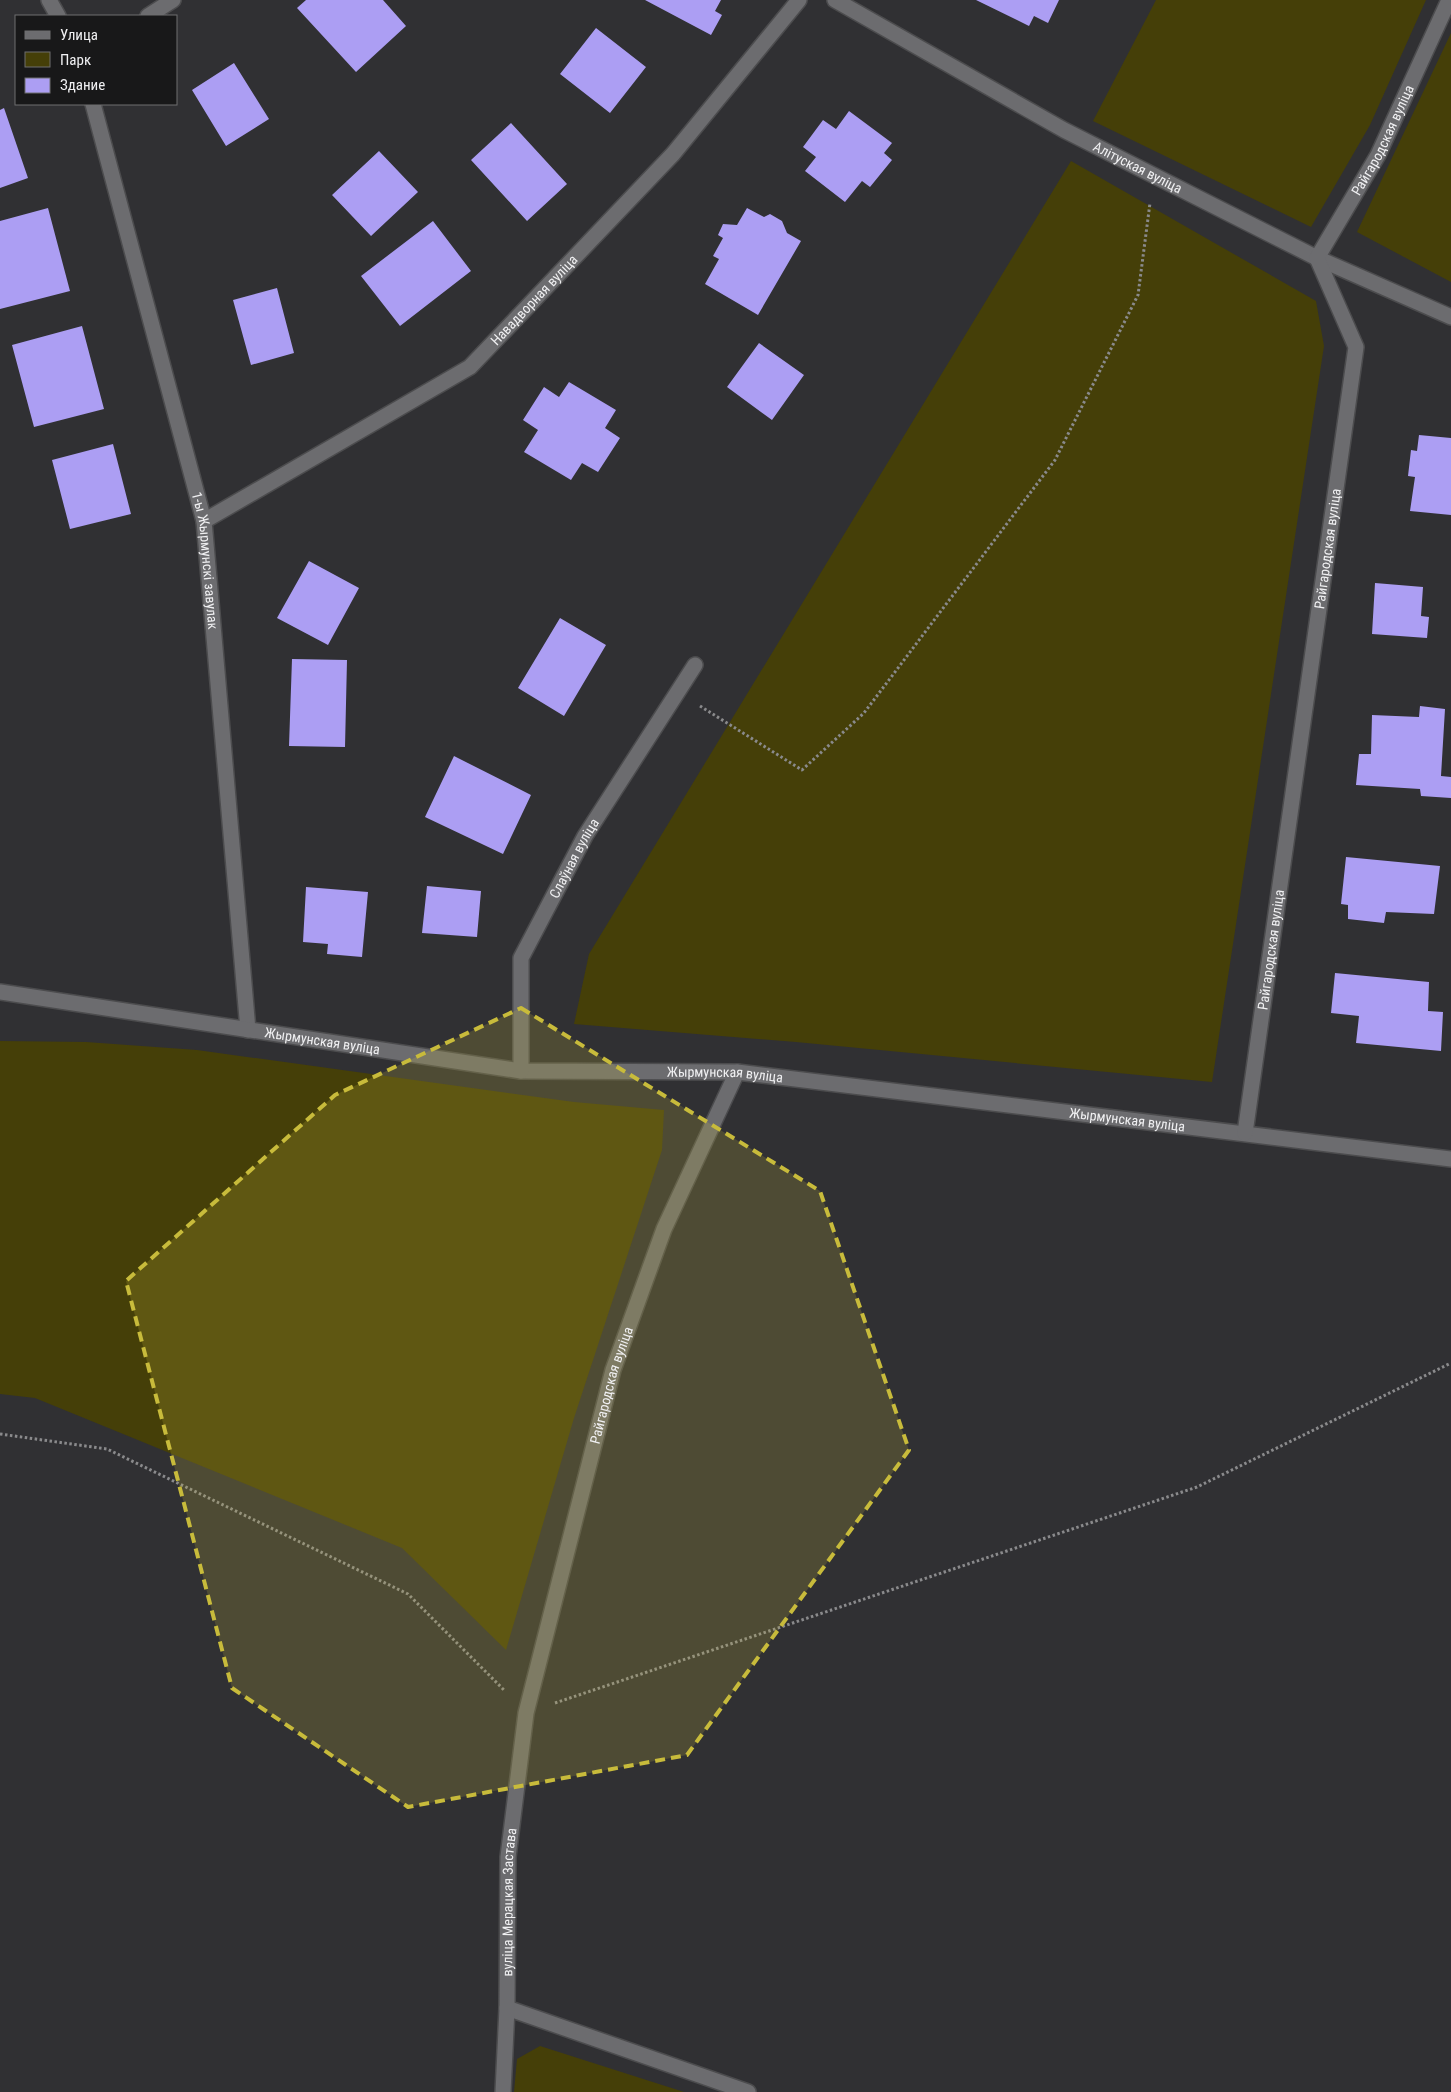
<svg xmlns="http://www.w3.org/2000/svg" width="1451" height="2092" font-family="'Roboto Condensed',sans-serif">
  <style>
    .green { fill: #453f08 }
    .building { fill: #ac9ef3 }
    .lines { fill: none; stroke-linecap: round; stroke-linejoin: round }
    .lane-casing { stroke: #4c4c4e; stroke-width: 18 }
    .street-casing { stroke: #4c4c4e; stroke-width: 18 }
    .path { stroke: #8a8a8c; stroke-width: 3; stroke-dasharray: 2.5 2.5; stroke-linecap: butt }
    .lane { stroke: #6c6c6f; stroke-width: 15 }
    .street { stroke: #6c6c6f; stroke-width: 15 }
    .marked { fill: #c8bb3b; fill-opacity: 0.2; stroke: #c8bb3b; stroke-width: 4; stroke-dasharray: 10 6; stroke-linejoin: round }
    .labels { text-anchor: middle; stroke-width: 5; stroke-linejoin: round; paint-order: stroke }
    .street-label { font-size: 14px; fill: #f0f0f2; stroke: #181819 }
  </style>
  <rect width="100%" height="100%" fill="#303033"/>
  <path class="green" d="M1156,0H1426L1370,125L1311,227L1093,121Z
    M1451,33V282L1357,232Z
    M1071,161L1316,301L1324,346L1212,1082L796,1042L574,1024L589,954Z
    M0,1041L86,1042L197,1050L574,1102L664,1110L662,1150L574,1418L506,1650L402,1548L35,1398L0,1394Z
    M540,2046L684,2092H514L517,2059Z"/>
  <path class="building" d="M306,0H383L406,26L356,72L297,8Z
    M645,0H721L715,11L722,15L711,35Z
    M976,0H1059L1048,23L1034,16L1029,26Z
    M596,28L646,67L610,113L560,74Z
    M234,63L269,119L226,146L192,90Z
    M4,108L28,178L0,188V110Z
    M849,111L892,143L884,153L892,160L870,187L862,181L845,202L805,171L816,157L803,147L823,120L836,129Z
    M511,123L567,184L527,221L471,160Z
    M379,151L418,192L371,236L332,195Z
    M48,208L70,291L0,309V221Z
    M747,208L764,217L770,214L782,221L787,233L801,241L758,315L705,284L719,259L713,256L723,238L718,235L723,224L737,225Z
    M433,221L471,271L400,326L361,276Z
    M277,288L294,353L251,365L233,300Z
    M82,326L104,409L34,427L12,345Z
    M759,343L804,375L772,420L727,387Z
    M569,382L616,410L605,428L620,438L598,472L582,463L571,480L524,452L538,430L523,420L544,387L559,397Z
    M1419,435L1451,438V515L1410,511L1415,477L1408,476L1411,450L1417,451Z
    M113,444L131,514L70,529L52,460Z
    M309,561L359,588L328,645L277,618Z
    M1375,583L1423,587L1421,616L1429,617L1427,638L1372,634Z
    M560,618L606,645L564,716L518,688Z
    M292,659L347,660L345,747L289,746Z
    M1420,706L1445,709L1441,776L1451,777V798L1421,796L1420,789L1356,785L1359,754H1371L1372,715L1419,717Z
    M454,756L531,795L503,854L425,817Z
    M1346,857L1440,866L1434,914L1386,912L1384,923L1348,919V905L1341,904Z
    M427,886L481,891L477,937L422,933Z
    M306,887L368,892L362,957L327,954L328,944L303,942Z
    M1335,973L1429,982L1428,1011L1443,1012L1441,1051L1356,1043L1359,1016L1331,1013Z"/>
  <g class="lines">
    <g class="lane-casing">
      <path id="lane" d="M507,2008L748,2092"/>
    </g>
    <g class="street-casing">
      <g id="street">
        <path d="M49,0L58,16"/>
        <path id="s1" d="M835,0L1064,130L1317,258L1451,317"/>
        <path d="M148,16L173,0"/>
        <path id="s2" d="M93,104L204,521L248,1030"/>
        <path id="s3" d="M204,521L470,367L673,154L799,0"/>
        <path id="s4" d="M0,992L521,1071L737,1072L1451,1159"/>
        <path id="s5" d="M521,1071V958L585,836L695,665"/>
        <path id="s6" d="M1245,1133L1356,347L1317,258L1378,155L1449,0"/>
        <path id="s7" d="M503,2092L507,2008L508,1857L526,1713L613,1370L664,1229L737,1072"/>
      </g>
    </g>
    <path class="path" d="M700,706L802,770L864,713L1055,460L1138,295L1150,203
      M0,1434L107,1449L408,1594L505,1691
      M555,1703L1197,1487L1451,1363"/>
    <use href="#lane" class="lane"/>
    <use href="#street" class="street"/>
  </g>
  <path class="marked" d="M521,1008L820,1191L909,1450L687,1755L408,1807L232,1688L126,1281L335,1095Z"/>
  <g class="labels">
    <g class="street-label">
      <text dy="5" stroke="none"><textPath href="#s6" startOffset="1026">Райгародская вуліца</textPath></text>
      <text dy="5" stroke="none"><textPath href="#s1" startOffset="346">Алітуская вуліца</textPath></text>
      <text dy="5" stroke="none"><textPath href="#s3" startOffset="400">Навадворная вуліца</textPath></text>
      <text dy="5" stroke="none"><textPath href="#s6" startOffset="590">Райгародская вуліца</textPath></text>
      <text dy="5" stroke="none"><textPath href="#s2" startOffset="471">1-ы Жырмунскі завулак</textPath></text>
      <text dy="5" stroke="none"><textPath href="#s5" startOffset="226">Слаўная вуліца</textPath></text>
      <text dy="5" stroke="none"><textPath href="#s6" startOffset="185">Райгародская вуліца</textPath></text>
      <text dy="5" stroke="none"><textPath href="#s4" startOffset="326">Жырмунская вуліца</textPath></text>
      <text dy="5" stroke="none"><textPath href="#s4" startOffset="731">Жырмунская вуліца</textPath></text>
      <text dy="5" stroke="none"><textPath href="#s4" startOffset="1136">Жырмунская вуліца</textPath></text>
      <text dy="5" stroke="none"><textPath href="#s7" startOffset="719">Райгародская вуліца</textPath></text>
      <text dy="5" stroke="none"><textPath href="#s7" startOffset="190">вуліца Мерацкая Застава</textPath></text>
    </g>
  </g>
  <rect x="15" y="15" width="162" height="90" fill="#181819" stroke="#6e6e70"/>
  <rect x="25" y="31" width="25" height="8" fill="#6c6c6f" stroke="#6e6e70"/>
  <text x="60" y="40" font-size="15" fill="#f0f0f2">Улица</text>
  <rect x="25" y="52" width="25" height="15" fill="#453f08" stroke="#6e6e70"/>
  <text x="60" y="65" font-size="15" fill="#f0f0f2">Парк</text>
  <rect x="25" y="78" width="25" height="15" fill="#ac9ef3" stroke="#6e6e70"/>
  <text x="60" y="90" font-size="15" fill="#f0f0f2">Здание</text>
</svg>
